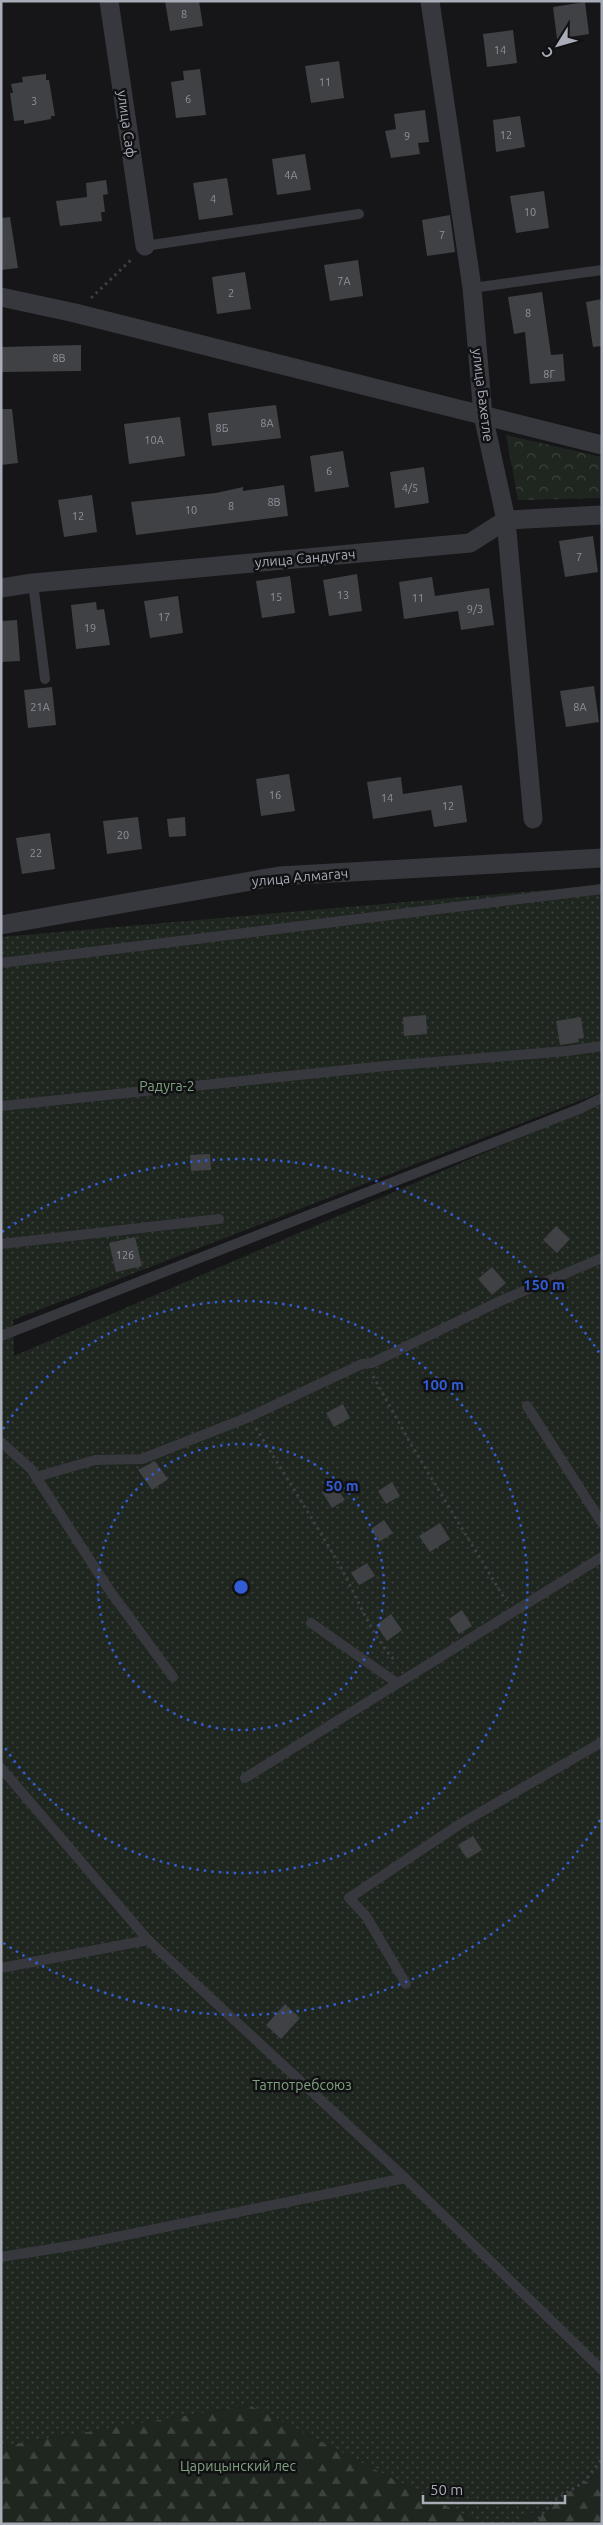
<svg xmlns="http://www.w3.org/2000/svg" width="603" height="2525" font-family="Ubuntu,sans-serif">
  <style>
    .forest { fill: url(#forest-firs) }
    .park { fill: url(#park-crowns) }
    .garden { fill: url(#garden-dots) }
    .building { fill: #404145 }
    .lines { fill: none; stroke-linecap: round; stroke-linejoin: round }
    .path { stroke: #3d3f44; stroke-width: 3; stroke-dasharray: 2.5 4; stroke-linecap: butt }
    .lane { stroke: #37383d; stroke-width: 10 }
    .street { stroke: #37383d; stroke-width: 19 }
    .ring { fill: none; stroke: #325cd3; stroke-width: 2.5; stroke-dasharray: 2.5 5 }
    .labels { text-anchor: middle; stroke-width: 5; stroke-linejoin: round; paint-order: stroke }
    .number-label { font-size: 11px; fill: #8e929b }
    .street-label { font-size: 14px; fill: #a8adb8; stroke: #111113 }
    .park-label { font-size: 14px; fill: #7fa381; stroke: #111113 }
    .centre { fill: #325cd3; stroke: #111113; stroke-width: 2.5 }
    .ring-label { font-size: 15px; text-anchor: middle; font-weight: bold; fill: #325cd3; stroke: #111113; stroke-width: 5; stroke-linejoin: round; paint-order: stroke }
  </style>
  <defs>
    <pattern id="forest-firs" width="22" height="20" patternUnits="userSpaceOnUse" patternTransform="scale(1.25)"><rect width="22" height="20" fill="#1e261f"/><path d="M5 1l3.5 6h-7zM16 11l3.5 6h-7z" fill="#3c433d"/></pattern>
    <pattern id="park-crowns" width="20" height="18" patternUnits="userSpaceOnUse" patternTransform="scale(1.25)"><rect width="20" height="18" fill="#1e261f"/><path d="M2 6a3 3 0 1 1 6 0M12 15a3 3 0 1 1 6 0" fill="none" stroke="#3c433d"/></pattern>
    <pattern id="garden-dots" width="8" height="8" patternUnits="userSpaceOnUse" patternTransform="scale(1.25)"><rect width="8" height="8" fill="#1e261f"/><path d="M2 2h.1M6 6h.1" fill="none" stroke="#3c433d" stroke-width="1.8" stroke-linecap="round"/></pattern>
  </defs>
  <rect width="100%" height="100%" fill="#161618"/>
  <path class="forest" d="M249,2405L482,2524H1V2446Z
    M602,2472V2524H513Z"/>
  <path class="park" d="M506,435L602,457V498L518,500Z"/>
  <path class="garden" d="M602,885V1092L13,1320L14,1356L602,1102V2472L513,2524H482L249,2405L1,2446V937Z"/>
  <path class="building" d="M165,1H199L203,26L170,31Z
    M585,2L589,34L557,39L553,7Z
    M513,30L517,63L487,67L483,34Z
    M339,61L344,98L311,103L305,66Z
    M200,69L206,115L176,118L171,82L184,80L183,71Z
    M46,74V80H49L55,116H51V119L24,124V120L14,121L10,93H13L11,84L23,82L22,77Z
    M425,110L429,142L418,143L420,154L391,158L385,131L396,129L394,114Z
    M520,116L525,147L496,152L493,120Z
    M305,154L311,190L277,195L272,159Z
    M227,178L233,215L199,220L193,183Z
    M106,180L108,194L103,195L105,212H101L102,221L60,226L56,201L87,197L86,183Z
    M544,191L549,228L516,233L510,196Z
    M450,215L455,252L427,256L422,220Z
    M10,217L18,268L1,270V218Z
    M358,260L363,296L330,301L324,265Z
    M245,272L251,309L217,314L212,277Z
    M542,292L551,355L563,354L565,381L530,384L525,332L514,334L508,297Z
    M602,299V346L593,347L586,302Z
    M81,345V371L1,372V347Z
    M276,405L281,438L212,446L208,413Z
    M1,409H12L18,463L1,465Z
    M180,417L185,456L129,464L124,424Z
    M343,451L349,487L315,492L310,456Z
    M424,467L429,503L395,508L390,472Z
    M284,485L288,516L136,535L131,502L216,493L243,487V491Z
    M92,495L97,532L64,537L58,500Z
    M593,536L598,572L565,577L559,541Z
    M357,574L362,611L329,616L323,580Z
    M290,576L295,613L262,618L256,581Z
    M432,577L435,596L489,588L494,625L461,630L458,611L404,619L399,582Z
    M178,596L183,633L150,638L144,601Z
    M96,602L97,610L104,609L110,645L76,649L71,605Z
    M17,620L20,661L1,662V621Z
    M594,686L599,722L566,727L560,691Z
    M52,687L56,725L28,728L24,690Z
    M289,774L295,811L261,816L256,779Z
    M401,777L403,794L462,785L467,822L434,827L431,810L373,819L367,782Z
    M138,817L142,849L107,854L103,821Z
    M185,817L186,836L169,837L167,819Z
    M50,833L55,869L22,874L16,838Z
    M426,1015L427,1034L404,1036L403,1017Z
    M581,1017L584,1038L578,1039L579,1042L560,1045L556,1021Z
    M210,1154L211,1170L191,1171L190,1155Z
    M556,1226L570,1239L557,1253L543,1240Z
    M135,1237L142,1266L116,1272L109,1243Z
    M492,1267L506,1283L492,1295L478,1279Z
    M343,1404L350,1418L334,1427L326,1413Z
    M155,1461L168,1479L152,1490L138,1470Z
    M392,1482L400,1496L386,1504L378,1491Z
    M334,1484L345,1500L332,1508L322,1492Z
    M384,1520L393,1533L379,1542L371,1529Z
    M440,1523L450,1539L430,1552L419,1536Z
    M367,1563L375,1576L359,1585L351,1573Z
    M462,1610L472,1626L459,1634L449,1619Z
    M391,1614L402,1630L387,1641L376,1625Z
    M473,1836L482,1850L467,1859L458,1845Z
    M285,2004L300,2018L281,2039L266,2025Z"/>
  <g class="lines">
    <path class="path" d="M91,298L132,259
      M373,1376L412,1446L506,1601
      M256,1428C284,1474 313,1519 340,1566C358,1599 371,1635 396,1662
      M534,2524L553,2501L584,2482L602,2459"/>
    <path class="lane" d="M145,246L359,214
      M472,288L602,270
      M33,583L45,679
      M1,963L602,889
      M1,1106L385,1066L567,1051L602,1046
      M1,1244L219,1219
      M1,1336L579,1109L602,1098
      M527,1406L602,1523
      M1,1442L31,1469L110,1591L173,1677
      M36,1477L95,1460L142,1459L249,1417L362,1364L372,1363L500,1301L602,1258
      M311,1623L397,1683
      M1,1768L148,1940L405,2178L602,2370
      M245,1778L602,1557
      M1,1968L148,1940
      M406,1984L366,1916L349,1898L460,1824L602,1742
      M1,2257L82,2244L405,2178"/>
    <path class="street" d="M109,1L145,246
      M430,1L472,288L483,415L506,520L533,819
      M1,297L75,313L602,445
      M1,588L33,583L470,543L506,520L602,515
      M1,925L279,876L602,858"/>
  </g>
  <g class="ring">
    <circle cx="241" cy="1587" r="143"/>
    <path d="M3 1429A286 286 0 1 1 3 1745"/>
    <path d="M600 1820A428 428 0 0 1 2 1942M2 1232A428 428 0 0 1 600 1354"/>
  </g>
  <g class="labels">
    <g class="number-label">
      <text x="184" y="18">8</text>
      <text x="500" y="54">14</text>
      <text x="325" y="86">11</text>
      <text x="188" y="103">6</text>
      <text x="34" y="105">3</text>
      <text x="506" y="139">12</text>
      <text x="407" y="140">9</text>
      <text x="291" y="179">4А</text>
      <text x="213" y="203">4</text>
      <text x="530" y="216">10</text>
      <text x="442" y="239">7</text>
      <text x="344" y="285">7А</text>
      <text x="231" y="297">2</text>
      <text x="528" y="317">8</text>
      <text x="59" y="362">8В</text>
      <text x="549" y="378">8Г</text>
      <text x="267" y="427">8А</text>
      <text x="222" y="432">8Б</text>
      <text x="154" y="444">10А</text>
      <text x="329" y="475">6</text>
      <text x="410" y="492">4/5</text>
      <text x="274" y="506">8В</text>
      <text x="231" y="510">8</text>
      <text x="191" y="514">10</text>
      <text x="78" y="520">12</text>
      <text x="579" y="561">7</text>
      <text x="343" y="599">13</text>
      <text x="276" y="601">15</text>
      <text x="418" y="602">11</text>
      <text x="475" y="613">9/3</text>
      <text x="164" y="621">17</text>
      <text x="90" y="632">19</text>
      <text x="40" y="711">21А</text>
      <text x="580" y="711">8А</text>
      <text x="275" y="799">16</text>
      <text x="387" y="802">14</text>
      <text x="448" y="810">12</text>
      <text x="123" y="839">20</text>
      <text x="36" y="857">22</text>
      <text x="125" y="1259">126</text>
    </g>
    <g class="street-label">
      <text transform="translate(127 124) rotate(82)" y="5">улица Саф</text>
      <text transform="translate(483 395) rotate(83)" y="5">улица Бахетле</text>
      <text transform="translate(305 558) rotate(-5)" y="5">улица Сандугач</text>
      <text transform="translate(300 877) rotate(-5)" y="5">улица Алмагач</text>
    </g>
    <g class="park-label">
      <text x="167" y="1091">Радуга-2</text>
      <text x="302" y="2090">Татпотребсоюз</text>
      <text x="238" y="2471">Царицынский лес</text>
    </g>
  </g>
  <circle cx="241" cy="1587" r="8" class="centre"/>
  <g class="ring-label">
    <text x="544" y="1290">150 m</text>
    <text x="443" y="1390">100 m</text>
    <text x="342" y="1491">50 m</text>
  </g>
  <rect width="603" height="2525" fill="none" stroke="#a8adb8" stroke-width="5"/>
  <g transform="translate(558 45) rotate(233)" stroke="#111113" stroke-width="4" paint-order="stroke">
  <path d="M0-4L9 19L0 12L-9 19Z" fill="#a8adb8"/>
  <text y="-8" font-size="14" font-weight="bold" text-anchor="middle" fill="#a8adb8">С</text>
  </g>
  <path d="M423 2495v8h142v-8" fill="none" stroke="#a8adb8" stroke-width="2.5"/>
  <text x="430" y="2495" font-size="15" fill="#a8adb8" stroke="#111113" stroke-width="4" paint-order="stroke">50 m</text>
</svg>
